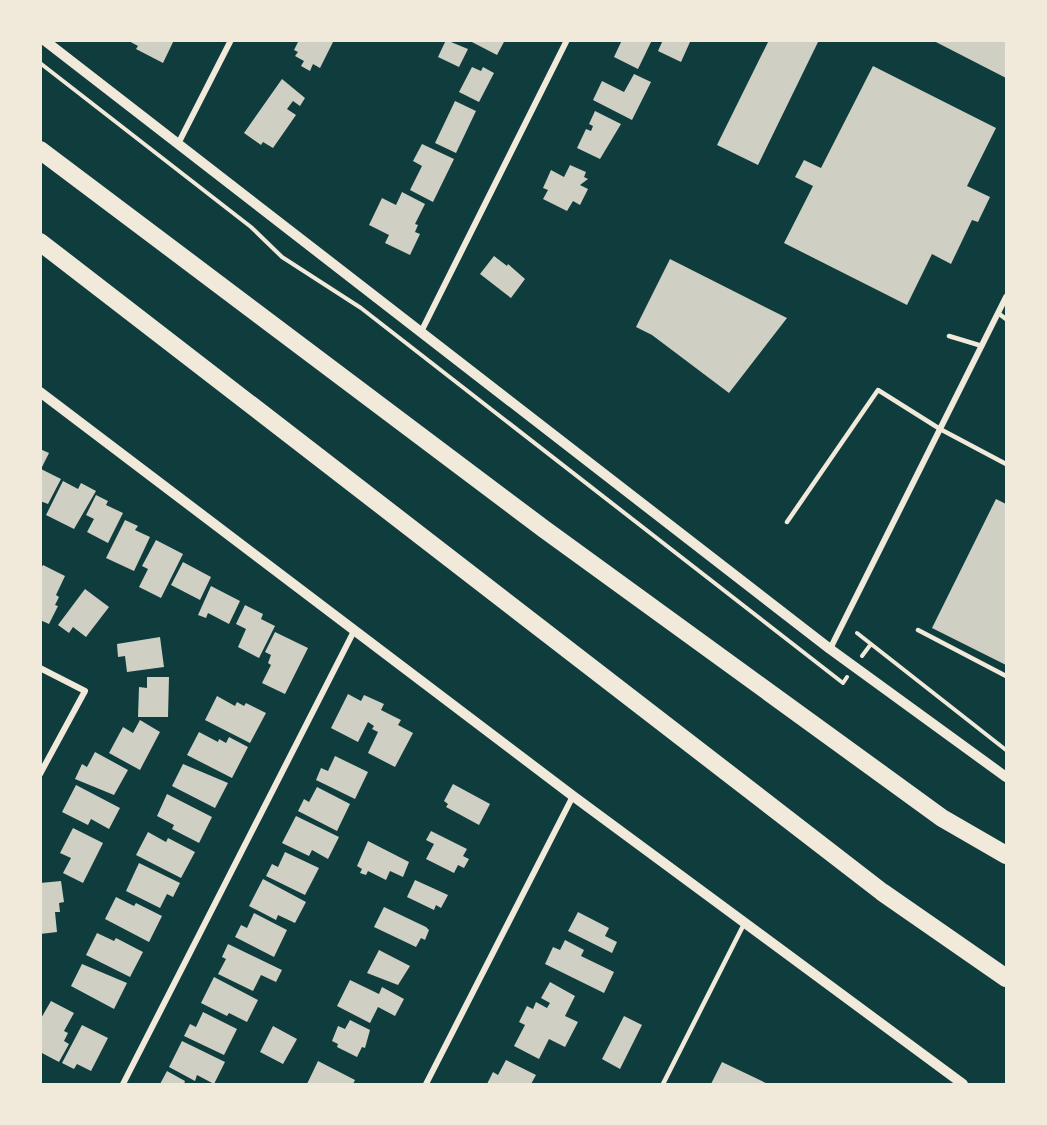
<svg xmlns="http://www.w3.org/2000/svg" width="1047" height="1125" font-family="'Varela Round',sans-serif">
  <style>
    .building { fill: #cfcfc3 }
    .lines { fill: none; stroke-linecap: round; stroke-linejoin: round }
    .path { stroke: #f1e9da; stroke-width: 4 }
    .service { stroke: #f1e9da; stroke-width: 4.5 }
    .minor { stroke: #f1e9da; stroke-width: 6 }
    .tertiary { stroke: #f1e9da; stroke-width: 10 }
    .motorway { stroke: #f1e9da; stroke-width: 18 }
  </style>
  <rect width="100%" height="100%" fill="#0f3d3e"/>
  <path class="building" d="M127,40H174L163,63L136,49L138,46Z
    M299,40H334L320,68L313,64L310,71L301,66L304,61L295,56L298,52L294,50Z
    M446,40L468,49L459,67L438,57Z
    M468,40H505L497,55Z
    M622,40H652L638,69L614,57Z
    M663,40L690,42L681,62L658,51Z
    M769,40H819L758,165L717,145Z
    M932,40H1006V78Z
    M873,66L996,128L967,186L990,197L978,222L972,220L951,264L932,254L907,305L784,243L813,186L795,177L804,160L821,168Z
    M472,67L481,71L483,67L494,73L479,102L459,92Z
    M634,74L651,82L632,120L593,100L602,81L624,92Z
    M282,79L305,98L300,106L293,101L287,109L296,115L273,148L263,142L261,145L244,133Z
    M455,101L476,111L456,153L435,143Z
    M595,111L621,124L600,159L577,148L586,129L591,131L593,126L589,124Z
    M422,144L454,159L433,202L410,190L422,166L413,161Z
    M570,165L586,172L584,177L588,179L580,185L588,189L580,205L573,201L567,211L543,199L548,190L543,188L551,170L564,177Z
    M402,192L425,204L415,224L418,225L415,232L420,234L410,255L385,243L389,235L369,225L382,198L396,205Z
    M494,256L507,266L508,264L525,279L511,298L480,274Z
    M670,259L787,318L729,393L652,335L636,327Z
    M40,449L49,453L41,469L61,479L48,504L40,501Z
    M63,481L78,489L81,483L96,491L74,529L46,515Z
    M96,495L108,501L106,505L123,513L108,543L87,532L94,519L86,515Z
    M996,499L1006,504V665L932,628Z
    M125,520L138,526L135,530L150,537L134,571L106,558Z
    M156,540L183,554L161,598L139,587L148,569L142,566Z
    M183,562L211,577L200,600L171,585Z
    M43,565L65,576L56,595L59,597L55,605L58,606L49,624L40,620V570Z
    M211,586L240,601L229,624L208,613L206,618L198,615Z
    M85,589L109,607L86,637L73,627L69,633L58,625Z
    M245,605L263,614L261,619L275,626L259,658L238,647L246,629L236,624Z
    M275,632L308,648L285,694L262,683L271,665L268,663L271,655L265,652Z
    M160,637L164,667L127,672L125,656L118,657L117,644Z
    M147,677H169L168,717H138L139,687L147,688Z
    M348,694L361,701L364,695L384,704L381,710L401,720L398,725L413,733L395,767L368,753L378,732L372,729L374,726L368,722L358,742L331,728Z
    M217,696L235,706L237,702L244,706L246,703L266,713L250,743L205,720Z
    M140,720L160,732L140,770L109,753L123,727L133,733Z
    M199,732L218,742L219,739L226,743L229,737L248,747L232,778L187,755Z
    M95,752L128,770L114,795L75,779L82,764L87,767Z
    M335,756L368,772L355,799L316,780L321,768L328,771Z
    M183,764L228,783L215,808L172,786Z
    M453,784L490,804L479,825L446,807L448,804L444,801Z
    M76,785L120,808L109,829L91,819L88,825L62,812Z
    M317,787L350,804L337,831L298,811L304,799L309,802Z
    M167,794L212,817L199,843L172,829L174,825L157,816Z
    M296,816L339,837L328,859L312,850L309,856L282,843Z
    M73,828L103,843L83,883L63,873L71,858L60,853Z
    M431,831L467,849L463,856L469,859L464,868L458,865L454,873L426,859L434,844L426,840Z
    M148,832L166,842L168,838L195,852L181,878L136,855Z
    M368,841L409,862L403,877L390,871L386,880L368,871L366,875L360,873L362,869L357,866Z
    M285,852L319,868L305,895L266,876L272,864L278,867Z
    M139,863L180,883L173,897L167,894L160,908L126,891Z
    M263,879L306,902L295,923L278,915L276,920L249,906Z
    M415,880L448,895L441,908L436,905L434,910L407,897Z
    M61,881L64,902L59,903L60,912H55L57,932L40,934V883Z
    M116,897L134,906L136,903L162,916L149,942L105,919Z
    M384,907L426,927L429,930L425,940L421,938L416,947L374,927Z
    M578,912L609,928L605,936L617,942L612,953L568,931Z
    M254,913L287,930L274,957L235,937L241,925L247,928Z
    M97,933L114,941L116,938L143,952L130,977L86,955Z
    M565,940L584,950L581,956L614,972L604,993L545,964L553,947L560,950Z
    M228,944L282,970L276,982L261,975L253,991L218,974L226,959L222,957Z
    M379,950L410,966L398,985L367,973Z
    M82,964L127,983L114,1009L71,986Z
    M214,977L258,1000L247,1022L229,1013L227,1016L201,1003Z
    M350,980L379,994L382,987L404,999L395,1016L378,1007L370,1023L337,1006Z
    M550,982L575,996L565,1016L578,1022L565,1047L549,1039L539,1059L514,1046L525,1025L519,1022L527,1006L533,1009L536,1002L547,1008L550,1003L541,998Z
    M51,1001L74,1013L64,1031L68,1033L64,1041L69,1044L59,1062L40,1052V1020Z
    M203,1012L237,1029L224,1055L184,1036L190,1024L196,1027Z
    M624,1016L642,1025L620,1069L602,1059Z
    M350,1020L370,1030L365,1048L362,1047L357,1057L337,1047L338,1044L332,1041L338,1026L345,1029Z
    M82,1025L108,1038L91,1071L77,1064L74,1069L62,1063Z
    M273,1026L297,1039L283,1064L260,1052Z
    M182,1041L225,1062L214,1084L197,1075L195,1081L169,1067Z
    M506,1060L536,1075L531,1084H487L493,1072L498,1075Z
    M318,1061L355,1080L353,1084H307Z
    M722,1062L768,1084H711Z
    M167,1071L185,1081L184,1084H160Z"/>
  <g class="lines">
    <path class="path" d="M40,63L251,227L282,257L361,308L843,683L847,677
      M857,633L1006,750
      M862,656L871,644"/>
    <path class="service" d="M998,313L1006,319
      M949,336L982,346
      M787,522L878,390L940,429L1006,464
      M918,630L1006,676
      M663,1084L744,924"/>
    <path class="minor" d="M178,144L231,40
      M421,332L567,40
      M830,649L1006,297
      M40,668L85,691L40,774
      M123,1084L354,631
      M426,1084L573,796"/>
    <path class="tertiary" d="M44,40L830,649L1006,777
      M40,392L573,796L963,1084"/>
    <path class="motorway" d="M40,150L544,529L942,818L1006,855
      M40,242L882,892L1006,978"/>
  </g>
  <rect width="1047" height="1125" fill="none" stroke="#f1e9da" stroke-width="84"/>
</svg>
